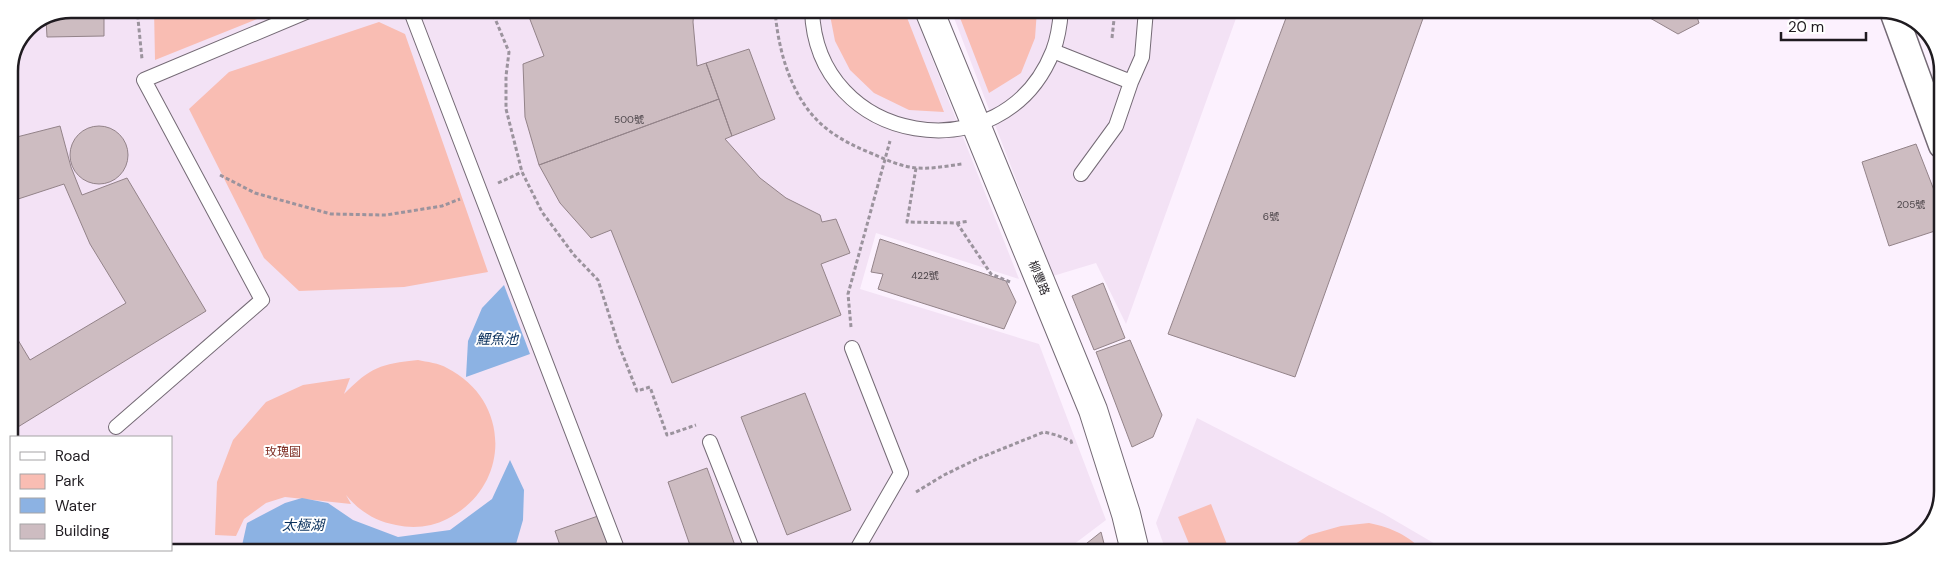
<svg xmlns="http://www.w3.org/2000/svg" width="1951" height="561" font-family="'DM Sans','Noto Sans TC',sans-serif">
  <style>
    .built { fill: #f3e2f5 }
    .green { fill: #f9bdb3 }
    .water { fill: #8cb2e3 }
    .building { fill: #cdbcc1; stroke: #938389 }
    .lines { fill: none; stroke-linecap: round; stroke-linejoin: round }
    .service-casing { stroke: #746a75; stroke-width: 16 }
    .minor-casing { stroke: #746a75; stroke-width: 29 }
    .tertiary-casing { stroke: #746a75; stroke-width: 30 }
    .path { stroke: #9b939d; stroke-width: 3; stroke-dasharray: 4 2.5; stroke-linecap: butt }
    .service { stroke: #fff; stroke-width: 14 }
    .minor { stroke: #fff; stroke-width: 26 }
    .tertiary { stroke: #fff; stroke-width: 28 }
    .labels { text-anchor: middle; stroke-width: 4; stroke-linejoin: round; paint-order: stroke }
    .number-label { font-size: 10px; fill: #4a4348 }
    .street-label { font-size: 12px; fill: #1f1b20; stroke: #fff }
    .park-label { font-size: 12px; fill: #7f3026; stroke: #fff }
    .water-label { font-size: 14px; font-style: italic; fill: #09305c; stroke: #fff }
    .rim { fill: none; stroke: #1f1b20; stroke-width: 2.5 }
  </style>
  <rect width="100%" height="100%" fill="#fcf1fe"/>
  <path class="built" d="M70,9L913,10L1019,279L876,233L860,289L1039,344L1106,520L1065,551L54,550H171V437H11V501L9,495V70L27,27Z
    M951,10H1239L1126,324L1096,263L1053,276Z
    M1197,418L1384,514L1449,552L1166,551L1156,523Z"/>
  <path class="green" d="M154,9H282L155,60Z
    M829,10H904L944,112L909,110L874,93L850,70L835,41Z
    M957,10H1037L1035,38L1021,73L989,93Z
    M379,22L405,34L488,272L404,287L299,291L264,258L189,109L229,72Z
    M418,360C427,362 439,363 447,368C511,400 512,486 447,519C432,527 413,529 396,525C375,521 359,511 346,495L351,504L285,497L266,503L244,519L236,536L215,535L217,482L233,440L266,402L303,385L350,378L344,394C371,367 380,364 418,360Z
    M1211,504L1230,552L1192,551L1178,517Z
    M1369,523C1393,528 1407,535 1425,552H1283L1309,535L1341,526Z"/>
  <path class="water" d="M504,285L530,354L466,377L468,341L482,308Z
    M510,460L524,490L523,520L514,551L241,550L247,523L285,503L302,498L328,503L353,520L398,537L450,530L492,499Z"/>
  <path class="building" d="M70,9H104V36L47,37L46,19Z
    M526,9H694L693,22L697,66L706,63L719,99L539,165L525,117L523,64L544,56Z
    M1289,10H1426L1295,377L1168,334Z
    M1636,10L1695,11L1699,23L1678,34Z
    M749,49L775,119L732,136L706,63Z
    M719,99L732,136L725,139L760,178L786,198L820,215L822,222L836,219L850,253L821,264L841,315L672,383L611,230L591,238L560,203L539,165Z
    M70 155a29 29 0 1 1 58 0a29 29 0 1 1-58 0Z
    M60,126L71,167L82,195L127,178L206,311L13,430L9,423V325L30,360L126,303L90,244L64,184L9,202V139Z
    M1916,144L1941,208V229L1889,246L1862,162Z
    M880,239L1006,281L1016,302L1004,329L878,289L883,274L871,272Z
    M1103,283L1125,338L1094,350L1072,296Z
    M1130,340L1162,415L1153,437L1132,447L1096,352Z
    M805,393L851,510L787,535L741,417Z
    M707,468L737,551H692L668,482Z
    M598,516L610,551H562L555,531Z
    M1101,532L1106,551H1077Z"/>
  <g class="lines">
    <g class="service-casing">
      <path id="service" d="M410,9L618,551
        M812,10C816,145 1003,177 1053,51C1058,38 1060,24 1061,10
        M1053,51L1131,82L1142,57L1146,10
        M1081,174L1116,126L1131,82
        M852,348L901,473L856,551
        M116,427L262,300L144,80L313,9
        M710,442L753,551"/>
    </g>
    <g class="minor-casing">
      <path id="minor" d="M1893,11L1942,145"/>
    </g>
    <g class="tertiary-casing">
      <path id="tertiary" d="M929,10L1093,410L1126,514L1135,551"/>
    </g>
    <path class="path" d="M137,9L142,59
      M491,9L509,52L506,76V109L522,172L542,212L574,255L598,280L618,343L637,391L650,387L667,435L696,425
      M775,10C778,51 792,102 827,129C841,140 856,147 873,154C887,160 902,167 917,168C932,169 947,166 962,164
      M1112,38L1115,10
      M916,168L907,222L957,223L969,221
      M220,175L255,193L331,214L386,215L442,206L460,199
      M498,183L522,172
      M957,223L991,274L1010,282
      M851,327L848,294L890,141
      M916,492L944,475L977,459L1044,432L1056,435L1071,441L1072,444
      M9,496L11,494"/>
    <use href="#service" class="service"/>
    <use href="#minor" class="minor"/>
    <use href="#tertiary" class="tertiary"/>
  </g>
  <g class="labels">
    <g class="number-label">
      <text x="629" y="123">500號</text>
      <text x="1911" y="208">205號</text>
      <text x="1271" y="220">6號</text>
      <text x="925" y="279">422號</text>
    </g>
    <g class="street-label">
      <text transform="translate(1039 278) rotate(68)" y="4">柳豐路</text>
    </g>
    <g class="park-label">
      <text x="283" y="456">玫瑰園</text>
    </g>
    <g class="water-label">
      <text x="497" y="344">鯉魚池</text>
      <text x="303" y="530">太極湖</text>
    </g>
  </g>
  <path d="M0 0H1951V561H0ZM71 18H1881A53 53 0 0 1 1934 71V491A53 53 0 0 1 1881 544H71A53 53 0 0 1 18 491V71A53 53 0 0 1 71 18Z" fill="#fff" fill-rule="evenodd"/>
  <path class="rim" d="M71 18H1881A53 53 0 0 1 1934 71V491A53 53 0 0 1 1881 544H71A53 53 0 0 1 18 491V71A53 53 0 0 1 71 18Z"/>
  <rect x="10" y="436" width="162" height="115" fill="#ffffff" stroke="#a5a4a6"/>
  <rect x="20" y="452" width="25" height="8" fill="#ffffff" stroke="#a5a4a6"/>
  <text x="55" y="461" font-size="15" fill="#1f1b20">Road</text>
  <rect x="20" y="474" width="25" height="15" fill="#f9bdb3" stroke="#a5a4a6"/>
  <text x="55" y="486" font-size="15" fill="#1f1b20">Park</text>
  <rect x="20" y="498" width="25" height="15" fill="#8cb2e3" stroke="#a5a4a6"/>
  <text x="55" y="511" font-size="15" fill="#1f1b20">Water</text>
  <rect x="20" y="524" width="25" height="15" fill="#cdbcc1" stroke="#a5a4a6"/>
  <text x="55" y="536" font-size="15" fill="#1f1b20">Building</text>
  <path d="M1781 32v8h85v-8" fill="none" stroke="#1f1b20" stroke-width="2.5"/>
  <text x="1788" y="32" font-size="15" fill="#1f1b20" stroke="#ffffff" stroke-width="4" paint-order="stroke">20 m</text>
</svg>
